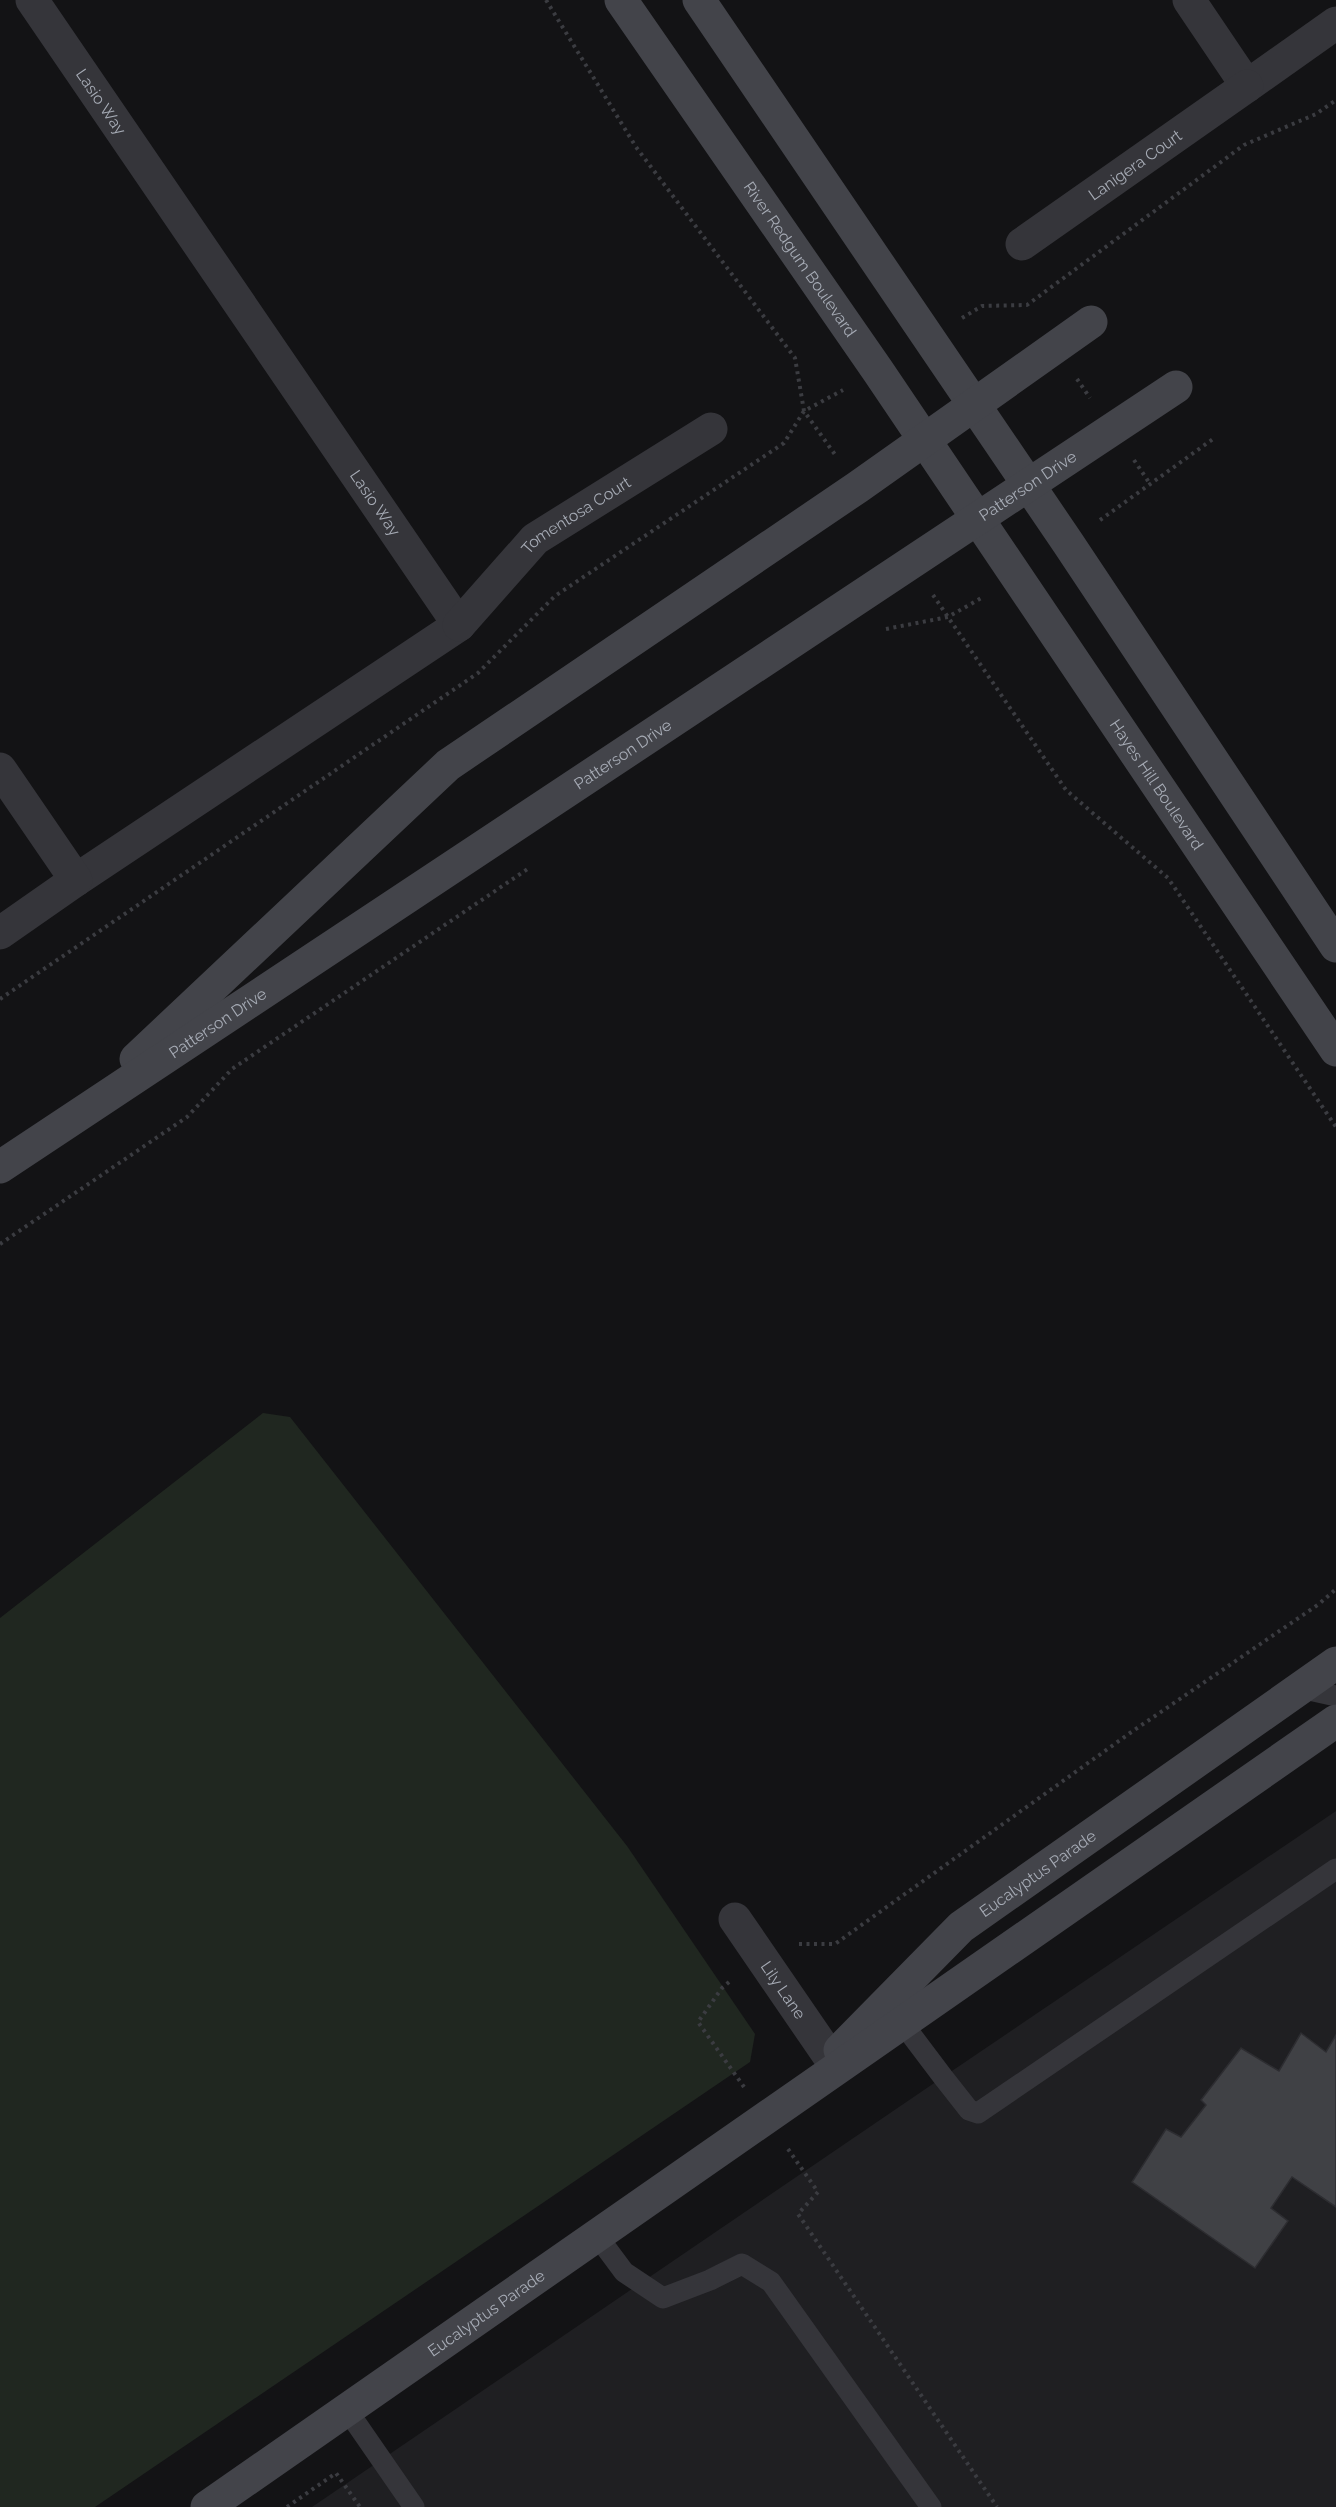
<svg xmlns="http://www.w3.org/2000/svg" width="1336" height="2507" font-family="Raleway,sans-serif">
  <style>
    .built { fill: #1f1f22 }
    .green { fill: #202720 }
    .building { fill: #404145; stroke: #2d2d31; stroke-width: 1.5 }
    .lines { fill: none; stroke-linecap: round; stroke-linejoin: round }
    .path { stroke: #3b3c41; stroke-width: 4; stroke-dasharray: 3 4.5; stroke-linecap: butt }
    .lane { stroke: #35353a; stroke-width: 21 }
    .street { stroke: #35353a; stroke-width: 33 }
    .secondary { stroke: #43444a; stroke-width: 33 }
    .labels { text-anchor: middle; stroke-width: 4.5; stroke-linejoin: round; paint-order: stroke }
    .street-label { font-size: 16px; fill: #a6abb5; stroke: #0e0e10 }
  </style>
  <rect width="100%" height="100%" fill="#131315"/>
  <path class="built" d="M1336,1811V2507H312L943,2077Z"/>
  <path class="green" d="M263,1413L290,1417L627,1846L755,2034L750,2062L95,2507H0V1618Z"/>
  <path class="building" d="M1301,2033L1326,2052L1336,2035V2207L1292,2177L1271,2208L1288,2221L1255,2268L1132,2182L1166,2129L1181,2137L1206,2105L1201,2100L1241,2048L1279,2071Z"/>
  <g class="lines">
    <path class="path" d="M546,0L636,147L795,358L804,411L836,456
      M962,318L982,306L1027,305L1244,145L1316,114L1336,100
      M1077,379L1090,398
      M1134,460L1150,484
      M1100,520L1213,439
      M933,595L1066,790L1168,878L1336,1127
      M886,629L948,617L983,597
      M0,999L478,673L555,596L784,443L804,411L843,390
      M0,1244L187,1117L232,1069L529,868
      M799,1944H835L1130,1733L1319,1604L1336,1589
      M729,1982L722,1988L698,2022L744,2087
      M788,2149L818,2192L798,2214L997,2507
      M287,2507L336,2473L360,2507"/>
    <path class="lane" d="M1300,1688L1336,1696
      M900,2012L903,2024L943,2077L969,2110L978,2113L1336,1869
      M598,2237L624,2272L663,2298L710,2280L742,2264L771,2282L931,2507
      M347,2410L414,2507"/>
    <g class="street">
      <path id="s1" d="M32,0L459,625L76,880"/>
      <path d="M1189,0L1247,86L1336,23"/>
      <path id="s2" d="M1022,244L1247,86"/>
      <path id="s3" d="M459,625L535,539L711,429"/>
      <path d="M0,769L76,880L0,933"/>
      <path id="s4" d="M735,1919L831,2059"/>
    </g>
    <g class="secondary">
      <path id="s5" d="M621,0L878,371L1336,1050"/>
      <path d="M699,0L1068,543L1336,946"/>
      <path d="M136,1059L448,765L858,487L1091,322"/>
      <path id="s6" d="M0,1167L1176,387"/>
      <path id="s7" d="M840,2050L961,1927L1336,1663"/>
      <path id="s8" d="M207,2507L1336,1721"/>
    </g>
  </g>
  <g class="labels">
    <g class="street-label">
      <text dy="6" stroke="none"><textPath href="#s1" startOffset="123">Lasio Way</textPath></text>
      <text dy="6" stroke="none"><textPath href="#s2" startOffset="138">Lanigera Court</textPath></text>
      <text dy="6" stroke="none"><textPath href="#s5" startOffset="315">River Redgum Boulevard</textPath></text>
      <text dy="6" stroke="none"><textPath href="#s6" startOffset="1233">Patterson Drive</textPath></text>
      <text dy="6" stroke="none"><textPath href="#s1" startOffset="609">Lasio Way</textPath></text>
      <text dy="6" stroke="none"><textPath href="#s3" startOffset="162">Tomentosa Court</textPath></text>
      <text dy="6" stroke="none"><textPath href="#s6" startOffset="747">Patterson Drive</textPath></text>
      <text dy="6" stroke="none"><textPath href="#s5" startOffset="950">Hayes Hill Boulevard</textPath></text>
      <text dy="6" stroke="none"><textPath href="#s6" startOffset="261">Patterson Drive</textPath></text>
      <text dy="6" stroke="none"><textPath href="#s7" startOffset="266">Eucalyptus Parade</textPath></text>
      <text dy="6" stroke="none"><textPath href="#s4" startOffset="86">Lily Lane</textPath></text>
      <text dy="6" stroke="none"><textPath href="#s8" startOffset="340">Eucalyptus Parade</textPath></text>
    </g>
  </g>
</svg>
